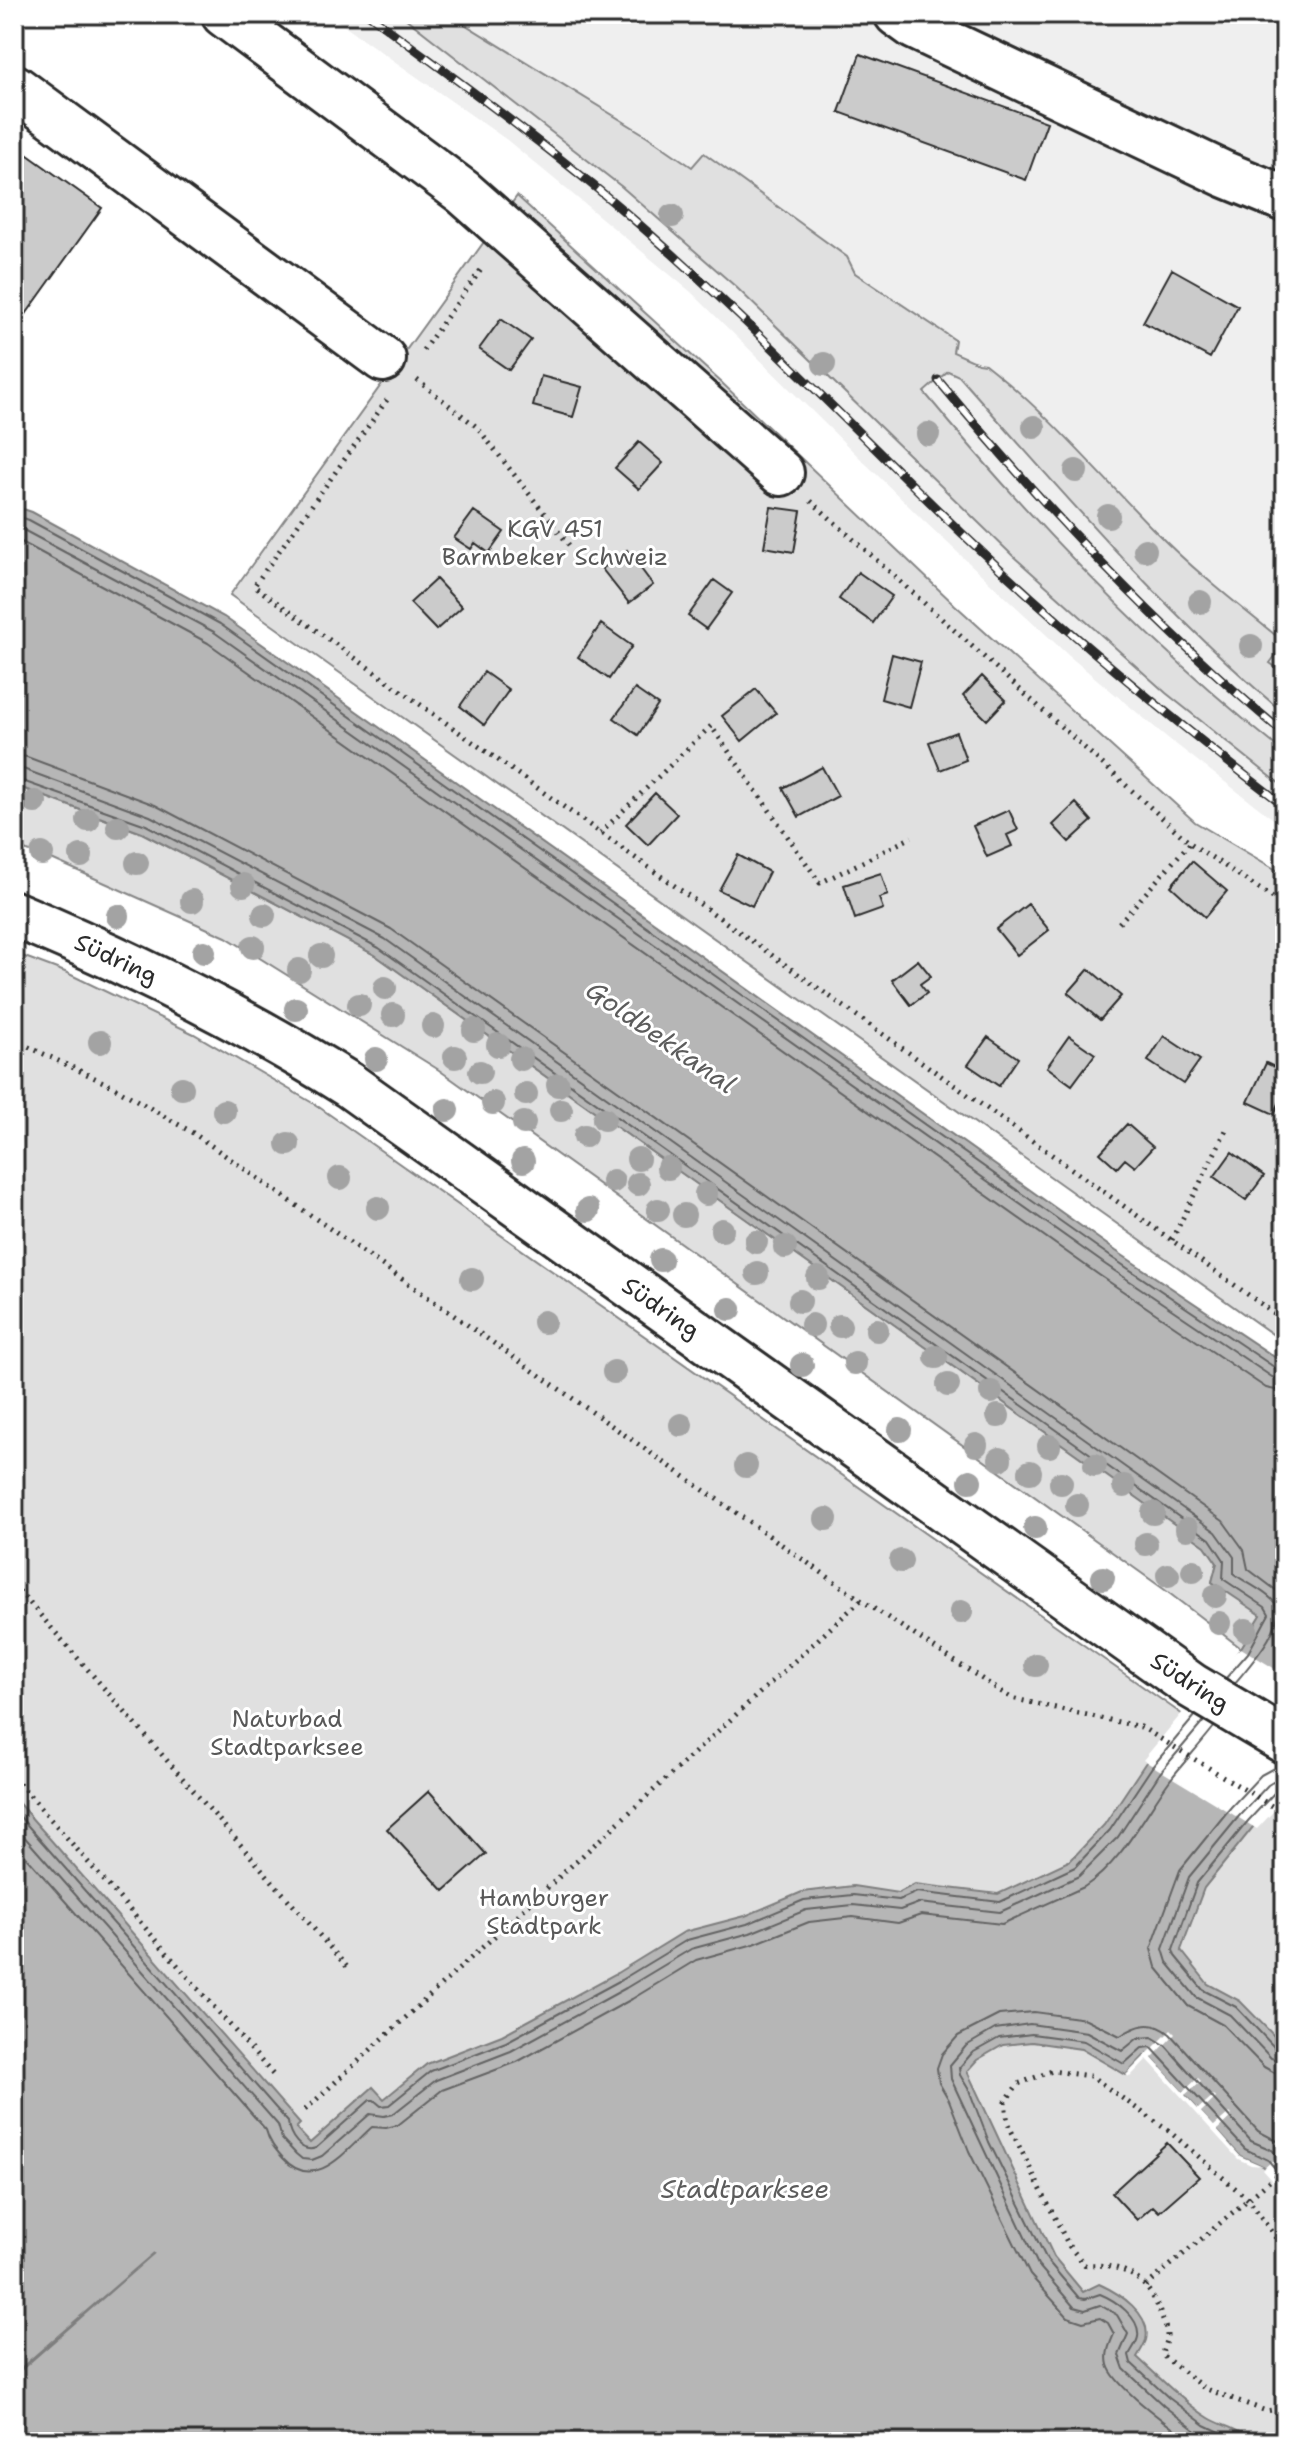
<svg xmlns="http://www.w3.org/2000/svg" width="1299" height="2456" font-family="'Shantell Sans',sans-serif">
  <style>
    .built { fill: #efefef }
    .green { fill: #e0e0e0; stroke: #868686; stroke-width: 2 }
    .water { fill: #b6b6b6; stroke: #7e7e7e; stroke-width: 2 }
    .pier { fill: #fff }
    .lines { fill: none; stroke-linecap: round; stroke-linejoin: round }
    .shore { stroke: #636363; stroke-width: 2 }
    .building { fill: #cbcbcb; stroke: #2b2b2b; stroke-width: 2 }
    .minor-casing { stroke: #2b2b2b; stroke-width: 50 }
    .path { stroke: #2b2b2b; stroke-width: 5; stroke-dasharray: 2 6; stroke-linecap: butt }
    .minor { stroke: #fff; stroke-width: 44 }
    .rail-casing { stroke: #2b2b2b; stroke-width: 9 }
    .rail { stroke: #fff; stroke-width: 6; stroke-dasharray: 18; stroke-linecap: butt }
    .tree { fill: #a3a3a3 }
    .labels { text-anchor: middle; stroke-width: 6; stroke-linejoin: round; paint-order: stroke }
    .park-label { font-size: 24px; fill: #585858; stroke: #fff }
    .street-label { font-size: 24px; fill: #2b2b2b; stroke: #fff }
    .water-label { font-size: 26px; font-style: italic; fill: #5c5c5c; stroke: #fff }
  </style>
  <rect width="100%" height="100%" fill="#fff"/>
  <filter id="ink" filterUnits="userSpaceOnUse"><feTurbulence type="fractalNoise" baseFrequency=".0125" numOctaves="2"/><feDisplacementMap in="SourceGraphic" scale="16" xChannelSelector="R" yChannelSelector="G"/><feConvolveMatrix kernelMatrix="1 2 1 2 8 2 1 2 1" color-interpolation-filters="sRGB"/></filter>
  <g filter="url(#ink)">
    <path class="built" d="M327,14H1285V828L1169,739L1069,656L924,521L691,292L507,140Z"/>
    <path class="green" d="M400,14H448L647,136L692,167L704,153L847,257L855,273L955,340L953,352L978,363L985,364C1048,413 1099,474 1155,531C1195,572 1241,607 1285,643L1270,663L1285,674V714C1165,613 1062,492 959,376L948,371L924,392C1032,522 1152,648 1285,753V788L1166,693L1013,556L736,287L622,187Z
      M517,196L722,383L955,605L1195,822L1285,875V1343L230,595Z
      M14,785L142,833L375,955L1206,1546L1217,1563L1212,1582L1262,1614L1241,1648L1165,1590L439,1070L226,937L47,857L14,847Z
      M14,953L65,972L194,1034L316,1105L1203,1729L1285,1780V2442H14Z"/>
    <path class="water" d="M14,506L32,512L224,617L1116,1251L1285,1364V1794L1253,1827L1204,1888L1181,1950L1208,1984L1240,2001L1285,2047V2228L1278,2219L1283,2192L1275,2178L1263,2166L1240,2156L1147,2053L1126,2075L1081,2049L1032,2042L1003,2045L977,2060L967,2071L1054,2257L1083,2292L1099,2284C1119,2293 1152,2314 1146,2340C1144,2346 1140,2352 1137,2357C1160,2378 1182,2401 1209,2418C1224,2427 1240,2428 1251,2442H14V2376L154,2253L14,2374V1798L300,2124L296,2128L310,2143L373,2087L384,2099L427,2064L502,2035L617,1973L684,1932L745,1916L802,1892L853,1886L898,1893L915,1884L998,1894L1071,1860L1104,1825L1146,1762L1241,1648L1261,1615L1212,1582L1217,1563L1205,1546L375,955L142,833L14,785Z"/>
    <path class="pier" d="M1241,1648L1285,1675V1799L1257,1829L1143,1760L1226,1660Z
      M1171,2030L1175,2034L1152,2058L1183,2092L1198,2078L1201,2081L1185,2095L1198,2109L1214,2095L1216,2098L1201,2112L1214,2126L1229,2113L1232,2116L1217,2130L1240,2156L1263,2166L1251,2165L1238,2159L1147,2059L1130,2077L1126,2075Z
      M1285,2149L1283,2192L1285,2228L1278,2219L1282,2194L1278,2197V2192L1271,2180L1262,2170Z"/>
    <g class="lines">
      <path class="shore" d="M14,515L29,520L220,624L1111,1257L1277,1369L1285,1370
        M14,525L214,632L1106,1265L1272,1377L1285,1380
        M14,538L208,643L1099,1275L1266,1388L1285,1392
        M14,755L27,757L155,805L391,929L1223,1521L1244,1550L1248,1569L1285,1597
        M14,768L23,769L150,816L385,939L1216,1532L1234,1557V1574C1246,1583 1266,1591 1275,1603C1289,1623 1247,1668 1235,1683
        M14,778L146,825L379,948L1210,1539L1224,1560L1223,1579L1265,1607L1269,1614L1248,1653L1226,1678
        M1285,1767L1272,1769L1261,1775L1231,1807L1180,1870L1151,1949L1156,1967L1188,2006L1223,2025L1264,2067L1275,2073L1285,2074
        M1285,1779L1276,1780L1268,1785L1240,1815L1189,1877L1163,1949L1167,1962L1196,1997L1230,2015L1271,2058L1285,2062
        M1285,1789L1276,1791L1248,1821L1197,1883L1173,1950L1175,1956L1203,1990L1236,2007L1276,2049L1285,2051
        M14,1810L288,2122C289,2135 301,2154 316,2148L370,2100H374L381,2106L389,2105L431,2071L506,2042L621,1980L687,1940L747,1924L804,1900L853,1895L899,1900L917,1892L1000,1902L1075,1867L1110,1830L1152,1767L1195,1716
        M14,1825L278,2125L282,2139L296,2154L302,2159L312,2160L322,2156L370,2114L384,2116L393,2114L436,2080L511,2051L626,1988L691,1949L750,1933L806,1910L853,1905L900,1910L919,1903L1000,1912L1079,1876L1118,1837L1160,1773L1204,1721
        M14,1843L266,2130C269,2142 275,2149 283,2158C315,2194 347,2149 372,2127L386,2128L398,2125L442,2090L517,2062L632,1999L696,1960L754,1944L809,1922L853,1917L898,1923L921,1915L1002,1924L1084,1887C1121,1864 1145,1814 1170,1780C1184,1762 1200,1745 1214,1727
        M1191,2442C1172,2427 1114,2387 1108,2365C1105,2353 1110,2344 1114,2334L1108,2323L1100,2318L1083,2322L1068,2317L1030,2275L969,2151L949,2100L939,2083L937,2068L942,2054L958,2036L999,2015L1034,2012L1086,2019L1120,2036C1137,2025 1152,2019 1170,2034L1258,2131L1285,2145
        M1219,2442L1200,2434L1164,2406L1124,2369L1119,2355L1128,2334L1117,2315L1100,2305L1085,2310L1074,2307L1038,2265L951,2079L950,2065L966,2046L995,2029L1030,2024L1087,2032L1122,2051L1138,2038L1152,2037L1165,2045L1251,2141L1272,2150L1285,2162
        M1241,2442L1205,2425L1169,2398L1131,2363L1129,2355C1132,2349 1137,2343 1138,2337C1141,2318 1115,2300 1100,2294L1085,2299L1079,2298L1047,2260L989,2142L969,2090L960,2075L959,2068L972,2053L999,2038L1032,2034L1084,2041L1124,2064L1142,2048L1151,2047L1245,2149L1268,2160L1285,2180"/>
    </g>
    <path class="building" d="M860,54L1047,122L1026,180L839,112Z
      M14,145L102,208L14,331Z
      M1172,269L1238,306L1210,358L1143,322Z
      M501,319L531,340L509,370L479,349Z
      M541,376L582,387L573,417L533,406Z
      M639,442L663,463L639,489L615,468Z
      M771,507L801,511L794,552L764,547Z
      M474,511L504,532L489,553L475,543L471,549L454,538Z
      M627,550L653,585L629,603L602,569Z
      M858,572L892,596L873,623L839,599Z
      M436,579L462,607L436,630L410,603Z
      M714,580L732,593L706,629L688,616Z
      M601,624L632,646L609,679L578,657Z
      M892,654L921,662L909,707L881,699Z
      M484,672L509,690L484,725L460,706Z
      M982,676L1006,700L987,720L963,696Z
      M635,689L658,705L638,735L614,718Z
      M756,689L776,713L742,741L722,716Z
      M956,732L966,760L940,770L929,742Z
      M822,767L838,796L799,817L783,788Z
      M655,793L677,814L648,845L626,824Z
      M1076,803L1092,821L1069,842L1053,825Z
      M1009,810L1018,830L1007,835L1012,846L987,857L973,826Z
      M738,855L769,872L752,906L719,890Z
      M1192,861L1227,891L1205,917L1171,886Z
      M881,873L888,895L879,898L883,909L855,919L844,885Z
      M1028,904L1049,930L1017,955L996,929Z
      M918,960L931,976L920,984L927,993L911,1005L892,980Z
      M1089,969L1121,996L1100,1020L1068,993Z
      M1069,1036L1095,1054L1072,1085L1047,1067Z
      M1164,1036L1200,1060L1183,1084L1148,1061Z
      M988,1037L1018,1058L999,1086L968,1065Z
      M1266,1063L1285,1072V1091L1274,1114L1248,1102Z
      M1127,1124L1153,1147L1135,1167L1125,1159L1117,1168L1100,1153Z
      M1232,1152L1264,1176L1246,1200L1214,1177Z
      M429,1791L486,1854L444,1891L387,1829Z
      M1167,2143L1199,2177L1159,2212L1153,2206L1137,2220L1112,2193Z"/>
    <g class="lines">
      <g class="minor-casing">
        <path id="minor" d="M224,14L463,192L781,473
          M897,14L915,27L1224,174L1285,199
          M14,87L383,359
          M14,914C131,963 242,1018 349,1085L1192,1686L1285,1741"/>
      </g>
      <path class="path" d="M423,350L483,267
        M417,380L477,427L569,545
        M387,400L254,586L1285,1321
        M811,501L1190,843L1285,906
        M600,833L711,726L820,883L912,837
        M1119,923L1190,843
        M14,1040L112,1086L193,1133L861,1600L1011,1698L1141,1727L1285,1814
        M1172,1240L1228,1126
        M14,1585L348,1968
        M14,1758V1760
        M14,1777L275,2077
        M305,2110L861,1600
        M1285,2251L1249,2200L1170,2132L1091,2076L1052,2071L1018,2084L1005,2102L1008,2124L1069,2246L1085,2265C1124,2263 1150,2279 1162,2318C1164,2323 1167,2330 1167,2336C1166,2342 1163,2349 1162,2355L1204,2388L1266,2411L1285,2408
        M1146,2286L1285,2168"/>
      <use href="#minor" class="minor"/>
      <g class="rail-casing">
        <path id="rail" d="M368,14C452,77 539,139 619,207C741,311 852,428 968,539C1068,634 1175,722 1285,806
          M938,380C1044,507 1157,628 1285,734"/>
      </g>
      <use href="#rail" class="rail"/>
    </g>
    <g class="tree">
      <circle cx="672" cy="216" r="12"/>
      <circle cx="824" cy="364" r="12"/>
      <circle cx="1034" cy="427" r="12"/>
      <circle cx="928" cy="434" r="12"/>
      <circle cx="1076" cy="471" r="12"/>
      <circle cx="1108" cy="516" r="12"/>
      <circle cx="1145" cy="550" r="12"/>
      <circle cx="1200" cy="602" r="12"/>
      <circle cx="1251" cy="646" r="12"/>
      <circle cx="35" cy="802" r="12"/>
      <circle cx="88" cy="820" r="12"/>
      <circle cx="118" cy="827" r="12"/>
      <circle cx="42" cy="854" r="12"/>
      <circle cx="81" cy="856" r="12"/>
      <circle cx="137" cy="863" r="12"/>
      <circle cx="243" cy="885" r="12"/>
      <circle cx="192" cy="901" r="12"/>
      <circle cx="264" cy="915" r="12"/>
      <circle cx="118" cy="916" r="12"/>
      <circle cx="253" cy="947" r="12"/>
      <circle cx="204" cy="952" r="12"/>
      <circle cx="321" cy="956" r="12"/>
      <circle cx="299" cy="970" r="12"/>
      <circle cx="385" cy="988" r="12"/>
      <circle cx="359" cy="1005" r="12"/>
      <circle cx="296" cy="1009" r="12"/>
      <circle cx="393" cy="1015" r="12"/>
      <circle cx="433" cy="1026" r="12"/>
      <circle cx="474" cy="1030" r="12"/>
      <circle cx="100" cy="1042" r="12"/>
      <circle cx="498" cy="1045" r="12"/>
      <circle cx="455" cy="1057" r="12"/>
      <circle cx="376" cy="1059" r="12"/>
      <circle cx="521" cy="1059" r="12"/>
      <circle cx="480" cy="1072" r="12"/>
      <circle cx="558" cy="1085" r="12"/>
      <circle cx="182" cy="1088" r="12"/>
      <circle cx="526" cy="1094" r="12"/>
      <circle cx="493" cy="1103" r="12"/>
      <circle cx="447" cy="1110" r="12"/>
      <circle cx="561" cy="1110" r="12"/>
      <circle cx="224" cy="1111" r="12"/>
      <circle cx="604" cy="1119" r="12"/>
      <circle cx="524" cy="1123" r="12"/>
      <circle cx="585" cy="1136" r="12"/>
      <circle cx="288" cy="1144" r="12"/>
      <circle cx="638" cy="1159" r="12"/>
      <circle cx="523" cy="1161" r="12"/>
      <circle cx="668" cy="1168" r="12"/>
      <circle cx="340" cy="1178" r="12"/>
      <circle cx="613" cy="1181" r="12"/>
      <circle cx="638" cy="1184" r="12"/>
      <circle cx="706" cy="1194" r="12"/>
      <circle cx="378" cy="1208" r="12"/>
      <circle cx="588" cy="1210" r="12"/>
      <circle cx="658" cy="1210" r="12"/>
      <circle cx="684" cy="1215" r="12"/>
      <circle cx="722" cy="1230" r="12"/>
      <circle cx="756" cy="1242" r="12"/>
      <circle cx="785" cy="1247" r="12"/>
      <circle cx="661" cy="1260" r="12"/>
      <circle cx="757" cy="1273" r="12"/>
      <circle cx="818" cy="1278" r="12"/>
      <circle cx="472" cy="1279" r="12"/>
      <circle cx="800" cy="1301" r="12"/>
      <circle cx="730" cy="1309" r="12"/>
      <circle cx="544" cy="1322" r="12"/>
      <circle cx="812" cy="1325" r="12"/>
      <circle cx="840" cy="1326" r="12"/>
      <circle cx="877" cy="1330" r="12"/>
      <circle cx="936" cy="1357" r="12"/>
      <circle cx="855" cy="1363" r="12"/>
      <circle cx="802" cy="1365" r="12"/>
      <circle cx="614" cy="1372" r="12"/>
      <circle cx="948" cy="1385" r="12"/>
      <circle cx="991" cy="1392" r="12"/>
      <circle cx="998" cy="1416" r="12"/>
      <circle cx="681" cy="1425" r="12"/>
      <circle cx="900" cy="1430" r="12"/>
      <circle cx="976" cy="1445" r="12"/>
      <circle cx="1049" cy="1446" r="12"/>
      <circle cx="1000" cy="1459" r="12"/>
      <circle cx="1095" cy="1465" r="12"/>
      <circle cx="746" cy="1466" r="12"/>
      <circle cx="1030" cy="1472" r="12"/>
      <circle cx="970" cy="1481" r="12"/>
      <circle cx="1061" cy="1483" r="12"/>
      <circle cx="1124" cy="1486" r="12"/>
      <circle cx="1077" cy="1505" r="12"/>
      <circle cx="1153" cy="1513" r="12"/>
      <circle cx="826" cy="1519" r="12"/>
      <circle cx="1035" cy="1528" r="12"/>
      <circle cx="1187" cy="1529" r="12"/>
      <circle cx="1146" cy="1544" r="12"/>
      <circle cx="901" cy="1561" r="12"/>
      <circle cx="1193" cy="1571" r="12"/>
      <circle cx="1168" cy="1575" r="12"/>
      <circle cx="1103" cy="1578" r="12"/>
      <circle cx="1215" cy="1596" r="12"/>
      <circle cx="961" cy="1612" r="12"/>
      <circle cx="1219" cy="1623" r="12"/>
      <circle cx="1246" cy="1630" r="12"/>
      <circle cx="1036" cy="1665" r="12"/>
    </g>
  </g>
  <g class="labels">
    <g class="park-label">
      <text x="555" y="537">KGV 451<tspan x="555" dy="28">Barmbeker Schweiz</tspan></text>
      <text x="287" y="1727">Naturbad<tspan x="287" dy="28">Stadtparksee</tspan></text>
      <text x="544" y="1906">Hamburger<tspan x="544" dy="28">Stadtpark</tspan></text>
    </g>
    <g class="street-label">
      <text transform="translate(116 959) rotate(25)" y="8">Südring</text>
      <text transform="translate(661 1308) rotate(35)" y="8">Südring</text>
      <text transform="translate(1190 1682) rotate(33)" y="8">Südring</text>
    </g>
    <g class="water-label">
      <text transform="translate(661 1037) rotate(35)" y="9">Goldbekkanal</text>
      <text x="745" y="2198">Stadtparksee</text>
    </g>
  </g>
  <rect width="1299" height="2456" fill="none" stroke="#fff" stroke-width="48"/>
  <rect x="24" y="24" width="1251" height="2408" fill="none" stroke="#2b2b2b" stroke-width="3" filter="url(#ink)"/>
</svg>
